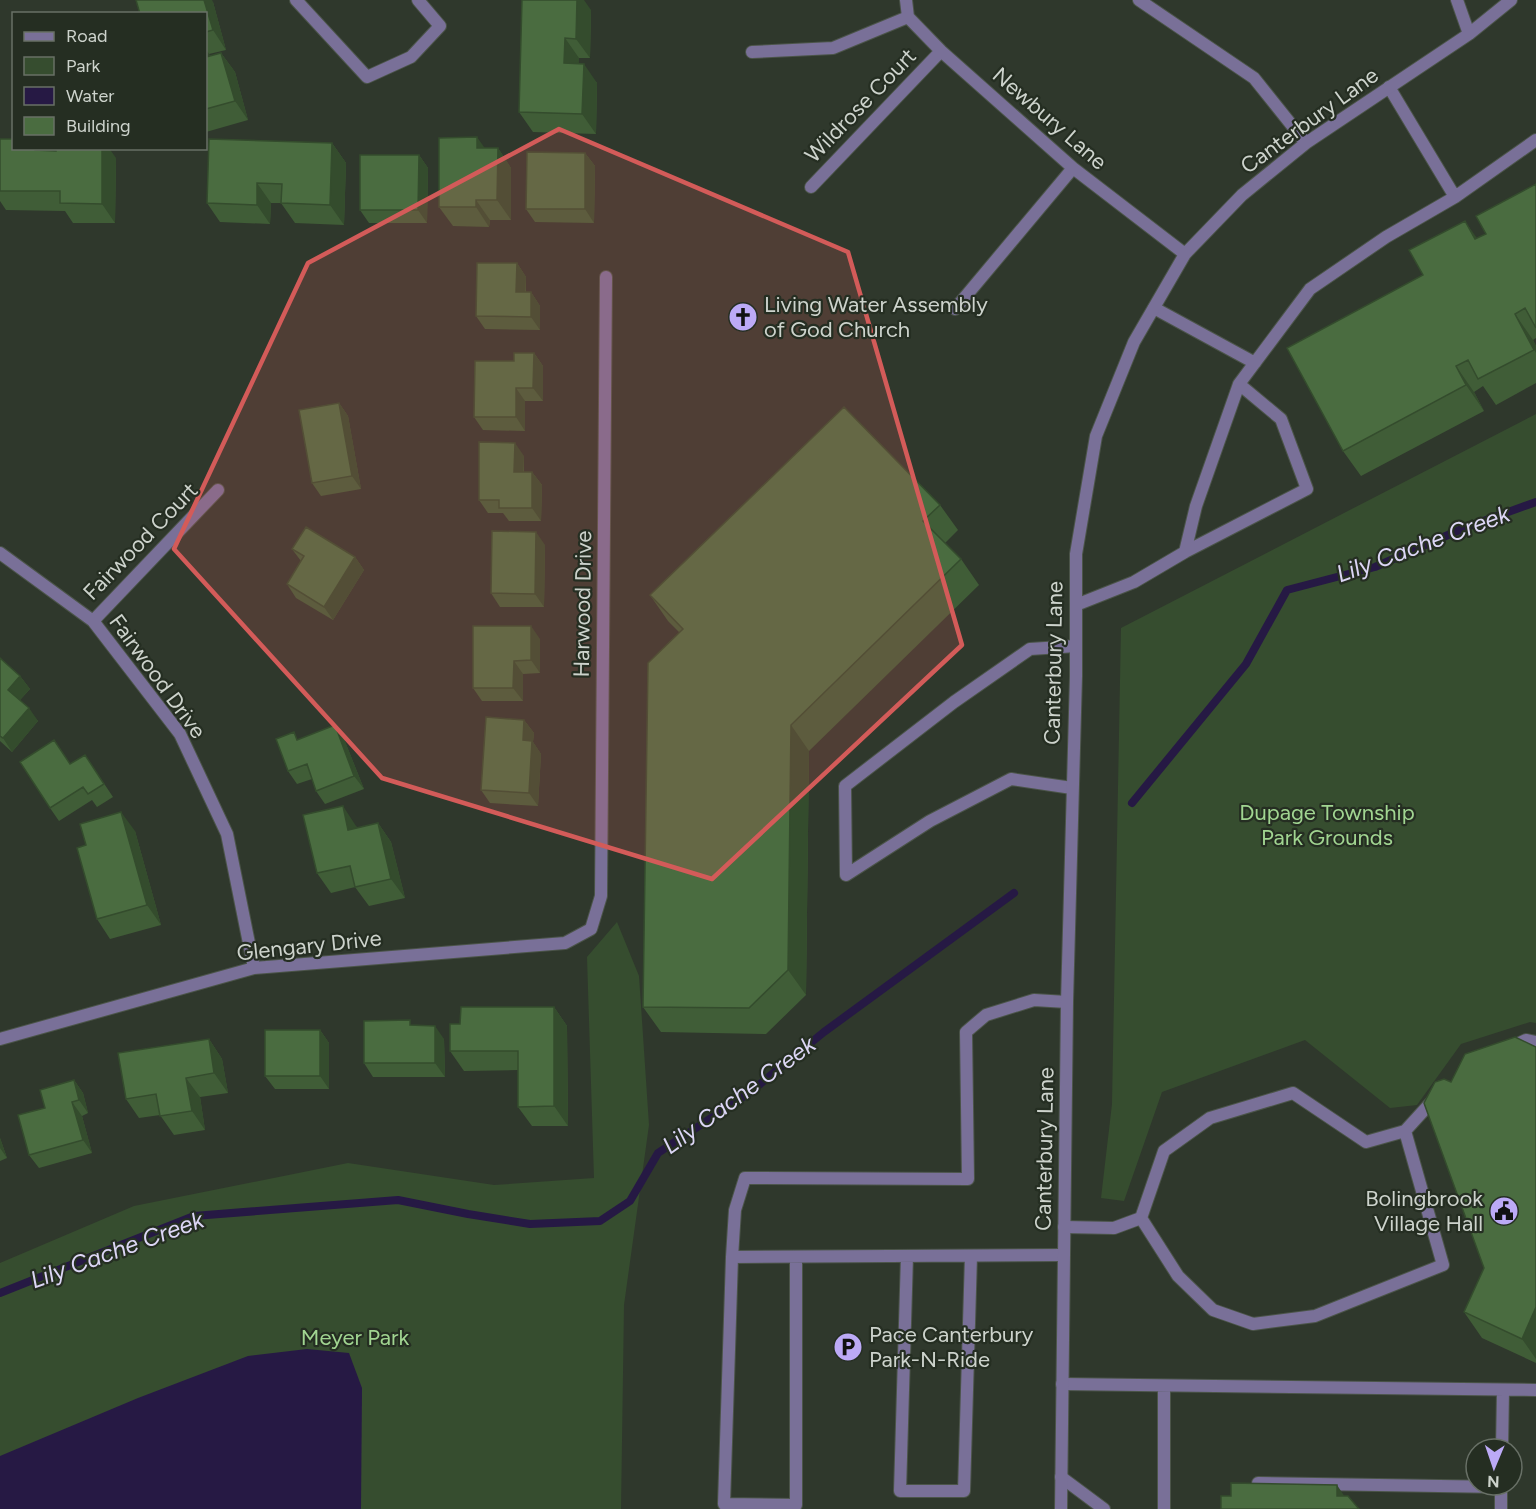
<svg xmlns="http://www.w3.org/2000/svg" width="1536" height="1509" font-family="Figtree,sans-serif">
  <style>
    .green { fill: #364d2f }
    .water { fill: #261944 }
    .lines { fill: none; stroke-linecap: round; stroke-linejoin: round }
    .stream { stroke: #261944; stroke-width: 8 }
    .lane-casing { stroke: #4b5449; stroke-width: 14 }
    .street-casing { stroke: #4b5449; stroke-width: 14 }
    .lane { stroke: #797098; stroke-width: 12 }
    .street { stroke: #797098; stroke-width: 12 }
    .wall { fill: #405d37 }
    .shaded-wall { fill: #344c2d }
    .building { fill: #4a6c40; stroke: #344c2d; stroke-width: 1.5 }
    .marked { fill: #d35b59; fill-opacity: 0.2; stroke: #d35b59; stroke-width: 4.5; stroke-linejoin: round }
    .labels { text-anchor: middle; stroke-width: 4.5; stroke-linejoin: round; paint-order: stroke }
    .street-label { font-size: 22px; fill: #cdd3cc; stroke: #252e22 }
    .poi-label { font-size: 22px; fill: #cdd3cc; stroke: #252e22; text-anchor: start }
    .park-label { font-size: 22px; fill: #a1d591; stroke: #252e22 }
    .water-label { font-size: 24px; font-style: italic; fill: #dcd6f5; stroke: #252e22 }
  </style>
  <rect width="100%" height="100%" fill="#2f382c"/>
  <path class="green" d="M1536,414V1023L1530,1022L1461,1044L1417,1105L1390,1108L1305,1040L1162,1092L1124,1201L1101,1198L1112,1104L1121,628Z
    M617,922L639,976L649,1125L624,1305L621,1509H0V1263L134,1206L348,1163L494,1185L594,1178L587,957Z"/>
  <path class="water" d="M307,1349L349,1353L362,1388L361,1509H0V1456L138,1398L248,1356Z"/>
  <g class="lines">
    <path class="stream" d="M1132,803L1246,664L1287,590L1375,567L1464,528L1536,502
      M0,1293L194,1216L398,1200L468,1214L530,1224L600,1221L630,1201L658,1153L749,1093L824,1032L1014,893"/>
    <g class="lane-casing">
      <path id="lane" d="M1389,87L1455,197L1536,140
        M1154,308L1255,363
        M1185,552L1307,489L1281,419L1239,384
        M1076,605L1134,582L1185,552L1196,506L1239,384L1310,289L1386,237L1455,197
        M1072,788L1011,779L930,821L846,875L845,786L954,702L1030,649L1076,646
        M1509,1048L1526,1040L1536,1042
        M1141,1218L1178,1276L1213,1310L1253,1324L1315,1316L1443,1265L1405,1131
        M1064,1227L1114,1228L1141,1218L1164,1151L1210,1118L1293,1093L1366,1142L1405,1131L1436,1097
        M907,1256L900,1491H964L971,1256
        M732,1257L735,1210L745,1178L968,1179L966,1032L986,1015L1034,1000L1067,1002
        M796,1257V1505L724,1504L732,1257L1063,1255
        M1062,1384L1536,1390
        M1164,1386V1509
        M1502,1449L1503,1390
        M1061,1477L1104,1509
        M1258,1483L1501,1487
        M1501,1485V1509"/>
    </g>
    <g class="street-casing">
      <path id="street" d="M296,0L367,77L411,57L440,26L418,0
        M906,0L908,17L941,51L1073,168L1185,254
        M1139,0L1254,78L1306,143
        M1457,0L1469,34
        M752,52L833,48L908,17
        M811,187L941,51
        M955,309L1073,168
        M0,553L93,621L180,734L227,834L254,968
        M93,621L218,490
        M0,1039L254,968L565,943L591,929L601,896L606,277
        M1061,1509L1067,1002L1076,676V554L1096,436L1134,342L1185,254L1242,195L1306,143L1469,34L1511,0"/>
    </g>
    <use href="#lane" class="lane"/>
    <use href="#street" class="street"/>
  </g>
  <path class="wall" d="M522,0L591,10L590,58H579L578,64L597,83L596,134L533,132L519,112Z
    M213,2L226,50L209,54L210,56L221,53L235,72L248,120L206,132V14Z
    M0,139L14,148H42L43,151L116,158L115,223H73L65,211L6,210L0,201Z
    M332,143L346,163L344,225L295,223L281,203H271L270,224L220,222L207,203Z
    M485,148H498L511,168V220H490L489,227L453,226L439,207Z
    M585,153L595,166L594,223L535,222L526,209Z
    M419,155L428,168L427,223H369L360,210Z
    M1536,184V338L1533,340L1536,346V383L1496,405L1483,386L1474,392L1484,411L1361,476L1343,451L1423,275L1486,234Z
    M517,263L526,277V292H531L540,306V330L485,329L476,316Z
    M534,353L543,366V401H525V431L483,430L474,417L514,361Z
    M339,403L348,416L361,489L321,496L312,483Z
    M524,456V472H532L542,485L541,521H509L503,513H488L479,500Z
    M940,505L958,530L945,543L961,559L979,585L809,751L806,995L766,1034L661,1032L643,1007L679,632L668,621L650,595Z
    M545,545L544,607H500L491,593Z
    M292,549L355,557L364,570L333,620L296,598L287,584L301,561Z
    M540,639V673L523,674V701H482L473,688Z
    M0,658L20,676L30,689L20,700L38,721L12,752L0,741Z
    M524,720L534,733L533,742L541,754L538,806L490,803L481,790Z
    M299,739H344L364,789L325,804L316,791L312,779L297,784L288,771Z
    M85,755L113,797L97,807L92,800L59,821L50,808L71,764Z
    M378,823L391,842L405,898L369,906L355,887L331,893L317,873L356,826L357,828Z
    M135,831L161,925L110,939L97,919L86,845Z
    M554,1007L567,1026L568,1126H532L518,1107V1070L464,1071L450,1051L460,1024Z
    M414,1025L444,1039L445,1077H373L364,1063Z
    M320,1030L329,1043V1089H275L265,1076Z
    M209,1039L222,1059L228,1093L200,1097L205,1130L174,1135L160,1115L139,1118L126,1099Z
    M1536,1047V1363L1482,1338L1464,1312L1484,1268L1451,1082Z
    M74,1080L83,1093L88,1113L82,1116L92,1153L39,1168L29,1155L45,1108Z
    M0,1138L7,1158L0,1161Z"/>
  <path class="shaded-wall" d="M204,0H212L213,2L226,50L213,30Z
    M577,0H584L591,10L590,58L576,39Z
    M565,38L579,58L578,83L564,63Z
    M206,49L209,54L216,77L206,63Z
    M221,53L235,72L248,120L235,101Z
    M584,64L597,83L596,134L582,114Z
    M477,137L491,157L477,148Z
    M332,143L346,163L344,225L330,205Z
    M102,148H109L116,158L115,223L102,204Z
    M498,148L511,168V220L497,200Z
    M585,153L595,166L594,223L585,209Z
    M419,155L428,168L427,223L418,210Z
    M257,183L271,203L270,224L257,205Z
    M476,200L490,220L489,227L476,207Z
    M1465,221L1483,247L1475,239Z
    M517,263L526,277L525,305L516,292Z
    M531,292L540,306V330L531,317Z
    M1515,314L1533,340L1536,346V353Z
    M534,353L543,366V401L533,388Z
    M1456,366L1474,392L1484,411L1466,385Z
    M516,388L525,401V431L516,417Z
    M339,403L348,416L361,489L352,476Z
    M515,443L524,456L523,485L514,472Z
    M532,472L542,485L541,521L532,508Z
    M536,532L545,545L544,607L535,594Z
    M355,557L364,570L333,620L324,607Z
    M531,626L540,639V673L531,660Z
    M514,661L523,674V701L513,688Z
    M20,676L30,689L17,703L8,690Z
    M29,708L38,721L12,752L3,738Z
    M524,720L534,733L533,742L541,754L538,806L529,793L523,740Z
    M335,725L344,739L364,789L354,776Z
    M791,725L809,751L806,995L788,970Z
    M343,806L356,826L362,849L348,830Z
    M121,812L135,831L161,925L147,905Z
    M378,823L391,842L405,898L391,879Z
    M554,1007L567,1026L568,1126L554,1106Z
    M435,1026L444,1039L445,1077L435,1063Z
    M320,1030L329,1043V1089L320,1076Z
    M209,1039L222,1059L228,1093L214,1073Z
    M186,1078L200,1097L205,1130L192,1111Z
    M74,1080L83,1093L88,1113L79,1100Z
    M72,1102L82,1116L92,1153L83,1140Z
    M0,1138L7,1158L0,1148Z
    M1536,1307V1359L1522,1339Z
    M1337,1485L1353,1509L1337,1496Z"/>
  <path class="building" d="M136,0H204L213,30L206,32V14H140Z
    M522,0H577L576,39L565,38L564,63L584,64L582,114L519,112Z
    M221,53L235,101L206,109V57Z
    M477,137V148H498L497,200H476V207H439V138Z
    M0,139H14V148H35V150L56,151V148H102V204L60,203V191H0Z
    M209,139L332,143L330,205L281,203L282,184L257,183V205L207,203Z
    M527,152L585,153V209H526Z
    M360,155H419L418,210H360Z
    M1536,184V328L1525,308L1515,314L1534,350L1478,379L1468,360L1456,366L1466,385L1343,451L1287,348L1423,275L1409,250L1465,221L1475,239L1486,234L1476,216Z
    M477,263H517L516,292H531V317L476,316Z
    M514,353H534L533,388H516V417H474L475,361H514Z
    M339,403L352,476L312,483L299,410Z
    M844,407L940,505L923,521L961,559L791,725L788,970L749,1008L643,1007L648,663L683,629L650,595Z
    M479,442L515,443L514,472H532V508H499V500H479Z
    M306,527L355,557L324,607L287,584L304,556L292,549Z
    M492,531L536,532L535,594L491,593Z
    M473,626H531V660L514,661L513,688H473Z
    M0,658L20,676L8,690L29,708L3,738L0,736Z
    M486,717L524,720L523,740L532,741L529,793L481,790Z
    M335,725L354,776L316,791L307,764L288,771L276,739L294,732L297,740Z
    M54,740L70,764L85,755L104,784L88,794L83,787L50,808L20,762Z
    M343,806L348,830L378,823L391,879L355,887L350,866L317,873L303,815Z
    M121,812L147,905L97,919L77,848L86,845L80,824Z
    M461,1007H554V1106L518,1107V1051H450V1024H460Z
    M410,1020V1025L435,1026V1063H364V1021Z
    M265,1030H320V1076H265Z
    M1515,1037L1536,1047V1307L1522,1339L1464,1312L1484,1268L1424,1103L1435,1082L1444,1079L1451,1082L1465,1054Z
    M209,1039L214,1073L186,1078L192,1111L160,1116L156,1094L126,1099L118,1053Z
    M74,1080L79,1100L72,1102L83,1140L29,1155L18,1115L45,1108L40,1090Z
    M1231,1483L1337,1485V1496H1348L1359,1509H1221V1496H1231Z"/>
  <path class="marked" d="M559,129L848,252L962,645L712,879L382,778L174,549L308,263Z"/>
  <defs>
    <g id="church-disc" transform="scale(1.5)"><circle r="9.5" fill="#bcaaf6" stroke="#252e22"/><path d="M-1.2-6h2.4v3.5h3.3v2.4h-3.3V6h-2.4V-.1h-3.3v-2.4h3.3Z" fill="#111"/></g>
    <g id="civic-disc" transform="scale(1.5)"><circle r="9.5" fill="#bcaaf6" stroke="#252e22"/><path d="M-.6-6.5H3V-4.5H.6V-3L4-1V1h2V6H-6V1h2V-1L-.6-3ZM-1.2 2.5V6h2.4V2.5Z" fill="#111"/></g>
    <g id="parking-disc" transform="scale(1.5)"><circle r="9.5" fill="#bcaaf6" stroke="#252e22"/><path d="M-3.5-5.5H1a3.5 3.5 0 0 1 0 7H-1V5.5H-3.5ZM-1-3.4V-.6H.8a1.4 1.4 0 0 0 0-2.8Z" fill="#111"/></g>
  </defs>
  <g fill-rule="evenodd">
    <use href="#church-disc" x="743" y="317"/>
    <use href="#civic-disc" x="1504" y="1211"/>
    <use href="#parking-disc" x="848" y="1347"/>
  </g>
  <g class="labels">
    <g class="street-label">
      <text transform="translate(860 105) rotate(-46)" y="8">Wildrose Court</text>
      <text transform="translate(1050 118) rotate(41)" y="8">Newbury Lane</text>
      <text transform="translate(1309 120) rotate(-36)" y="8">Canterbury Lane</text>
      <text transform="translate(140 541) rotate(-46)" y="8">Fairwood Court</text>
      <text transform="translate(582 604) rotate(-89)" y="8">Harwood Drive</text>
      <text transform="translate(1053 663) rotate(-89)" y="8">Canterbury Lane</text>
      <text transform="translate(158 676) rotate(54)" y="8">Fairwood Drive</text>
      <text transform="translate(309 945) rotate(-6)" y="8">Glengary Drive</text>
      <text transform="translate(1044 1149) rotate(-89)" y="8">Canterbury Lane</text>
    </g>
    <g class="poi-label">
      <text x="764" y="312">Living Water Assembly<tspan x="764" dy="25">of God Church</tspan></text>
      <text x="1483" y="1206" text-anchor="end">Bolingbrook<tspan x="1483" dy="25">Village Hall</tspan></text>
      <text x="869" y="1342">Pace Canterbury<tspan x="869" dy="25">Park-N-Ride</tspan></text>
    </g>
    <g class="park-label">
      <text x="1327" y="820">Dupage Township<tspan x="1327" dy="25">Park Grounds</tspan></text>
      <text x="355" y="1345">Meyer Park</text>
    </g>
    <g class="water-label">
      <text transform="translate(1423 544) rotate(-20)" y="8">Lily Cache Creek</text>
      <text transform="translate(739 1095) rotate(-36)" y="8">Lily Cache Creek</text>
      <text transform="translate(117 1250) rotate(-20)" y="8">Lily Cache Creek</text>
    </g>
  </g>
  <rect x="12" y="12" width="195" height="138" fill="#252e22" stroke="#687066" stroke-width="1.5"/>
  <rect x="24" y="32" width="30" height="9" fill="#797098" stroke="#687066" stroke-width="1.5"/>
  <text x="66" y="42" font-size="18" fill="#cdd3cc">Road</text>
  <rect x="24" y="57" width="30" height="18" fill="#364d2f" stroke="#687066" stroke-width="1.5"/>
  <text x="66" y="72" font-size="18" fill="#cdd3cc">Park</text>
  <rect x="24" y="87" width="30" height="18" fill="#261944" stroke="#687066" stroke-width="1.5"/>
  <text x="66" y="102" font-size="18" fill="#cdd3cc">Water</text>
  <rect x="24" y="117" width="30" height="18" fill="#4a6c40" stroke="#687066" stroke-width="1.5"/>
  <text x="66" y="132" font-size="18" fill="#cdd3cc">Building</text>
  <g transform="translate(1494 1467) rotate(182)"><circle r="28" fill="#252e22" stroke="#687066" stroke-width="1.5"/>
  <path d="M0-4.5L10 22L0 15L-10 22Z" fill="#bcaaf6"/>
  <text y="-9" font-size="16" font-weight="bold" text-anchor="middle" fill="#cdd3cc">N</text>
  </g>
</svg>
